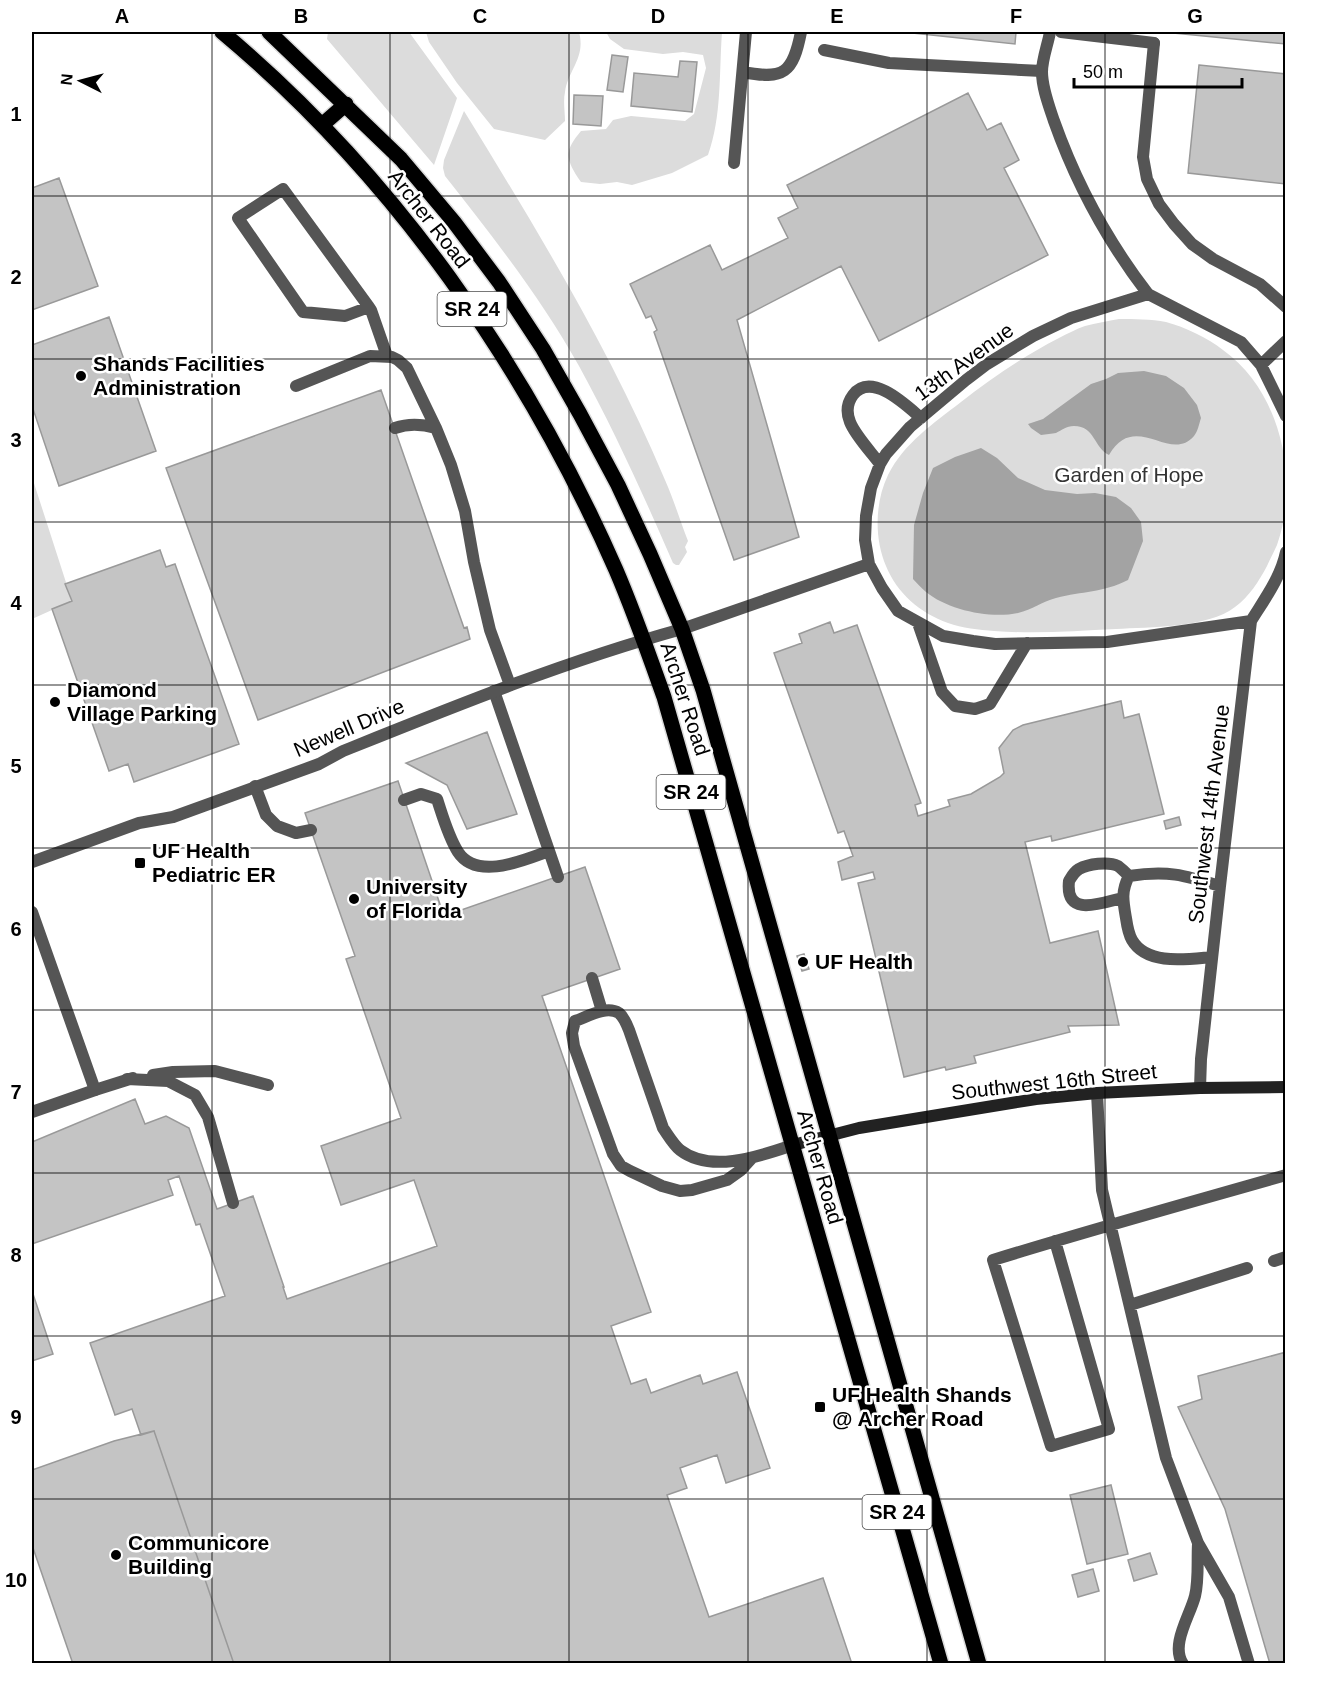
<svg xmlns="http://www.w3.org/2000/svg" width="1317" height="1695" font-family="Helvetica,sans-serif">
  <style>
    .green { fill: #dcdcdc }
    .water { fill: #a3a3a3 }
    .building { fill: #c4c4c4; stroke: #999; stroke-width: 1.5 }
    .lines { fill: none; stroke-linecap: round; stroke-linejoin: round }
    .primary-casing { stroke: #dbdbdb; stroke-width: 18 }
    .lane { stroke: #555; stroke-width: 12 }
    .street { stroke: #555; stroke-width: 12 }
    .secondary { stroke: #222; stroke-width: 12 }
    .primary { stroke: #000; stroke-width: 15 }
    .grid { fill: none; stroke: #000; stroke-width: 1.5; stroke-opacity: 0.55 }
    .poi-dot { fill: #000; stroke: #fff; stroke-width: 2 }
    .labels { text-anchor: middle; stroke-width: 5; stroke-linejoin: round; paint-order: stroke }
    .shield { fill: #fff; stroke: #4c4c4c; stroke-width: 1.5 }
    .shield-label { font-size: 20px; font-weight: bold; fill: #000 }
    .street-label { font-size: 21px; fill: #000; stroke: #fff }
    .poi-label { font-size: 21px; font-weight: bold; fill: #000; stroke: #fff; text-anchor: start }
    .park-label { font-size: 21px; fill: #333; stroke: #fff }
    .neatline { fill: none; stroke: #000; stroke-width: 2 }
    .grid-label { font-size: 20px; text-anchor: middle; font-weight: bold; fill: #000 }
  </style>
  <rect width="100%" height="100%" fill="#fff"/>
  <path class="green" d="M328,32H409L457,98L434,165L327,39Z
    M426,32H579C586,58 568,70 565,92C563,101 565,112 565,121L545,140L494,129L457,83L429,42Z
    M606,32H722C719,73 722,116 708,155L672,173L632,185L617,182L600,184L581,182C566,160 563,152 581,131L606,129L613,120L631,116L685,121L694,114L706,68L703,55L683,52L663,54L624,49L610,39Z
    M464,111C537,230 611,351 665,480C674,500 680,521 688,541L685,547L687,552L679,565H676L673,563C644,496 614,430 579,366C541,298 493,237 445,176L443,168L444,160Z
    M1119,319C1134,319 1151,319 1166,322C1185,327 1208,338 1223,350C1281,391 1300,480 1277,545C1274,552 1270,559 1267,566C1259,581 1249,597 1235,607C1208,628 1149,627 1116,629C1075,631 1035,634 994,631C979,630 962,628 948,623C920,613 897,593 886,566C874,538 875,502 888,475C904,443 934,423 961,402C992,378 1024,356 1059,338C1067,334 1076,329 1085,326C1096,323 1108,321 1119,319Z
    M32,477L72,601L32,619Z"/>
  <path class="water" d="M1144,371L1166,376L1184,388L1197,405L1201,418C1199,424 1198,431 1194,436C1170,464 1135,410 1109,455C1094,448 1095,426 1074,426C1066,426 1062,430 1056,433C1052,434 1046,434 1041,435L1031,428L1028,424L1043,419L1091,384L1106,379L1118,373Z
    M981,448L997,458L1018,478L1045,490L1077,494L1095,493L1116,497L1131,508L1141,522L1143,541L1128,580C1102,593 1083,591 1056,598C1043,601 1032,610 1018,613C990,619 948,610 926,592C921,588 917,583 913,579L914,525L923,493L933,468L955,457Z"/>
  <path class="building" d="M903,32H1016L1015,44Z
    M1163,32H1286V44Z
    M612,55L628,57L623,92L607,90Z
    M680,61L697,62L692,112L631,106L634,73L678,77Z
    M1199,65L1286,74V184L1188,173Z
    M968,93L987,130L1001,123L1019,160L1004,168L1048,255L879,341L841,266L737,320L799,537L734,560L654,332L657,330L651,316L646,318L630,284L710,245L722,270L788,238L778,218L798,208L787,185Z
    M574,95L603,96L601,126L573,124Z
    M59,178L98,286L32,310V188Z
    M109,317L156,451L59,486L32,406V345Z
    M381,390L464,628L467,627L470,639L258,720L166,468Z
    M160,550L166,567L175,564L239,744L134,782L128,764L109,771L52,609L72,601L65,584Z
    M830,622L834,633L857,625L921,803L915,805L918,816L950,806L948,800L971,794L1000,777L1004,773L999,748L1013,730L1023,725L1121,701L1124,718L1139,714L1164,814L1052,841L1051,836L1025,842L1050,943L1098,931L1119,1025L1068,1026L1070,1032L974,1056L976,1063L946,1070L945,1067L904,1077L858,883L875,879L873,872L842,880L838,862L853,856L844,831L838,833L774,653L802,643L799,634Z
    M487,732L517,814L467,829L447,785L406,763Z
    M398,781L444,916L585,867L620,969L542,996L651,1312L611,1326L631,1384L646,1379L651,1393L700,1375L703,1384L737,1372L770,1468L726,1483L717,1455L680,1468L687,1488L667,1495L709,1617L823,1578L852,1664H234L154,1431L141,1435L132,1409L115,1415L90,1343L225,1296L200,1224L196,1225L179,1176L168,1180L173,1195L32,1244V1142L135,1099L145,1124L166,1116L189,1128L217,1209L253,1196L284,1287H283L287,1299L437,1246L414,1180L341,1205L321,1146L401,1118L346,959L355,956L305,813Z
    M1179,817L1181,825L1166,829L1164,821Z
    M804,954L809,969L802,971L797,956Z
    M32,1291L53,1354L32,1361Z
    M1286,1352V1664H1270L1225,1509L1178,1407L1202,1399L1198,1376Z
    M154,1431L234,1664H73L32,1545V1470L114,1441Z
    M1111,1485L1128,1554L1087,1564L1070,1495Z
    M1150,1553L1157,1574L1134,1581L1128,1560Z
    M1093,1569L1099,1591L1078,1597L1072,1575Z"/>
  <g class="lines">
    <g class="primary-casing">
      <path id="primary" d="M222,32C394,176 526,365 616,570C634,612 649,655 664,697L941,1664
        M269,32L401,159L454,222L499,282L543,349L580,414L618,485L650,554L682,629L703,690L979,1664
        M322,125L346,104"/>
    </g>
    <path class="lane" d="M1050,32C1048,44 1042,59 1042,72C1042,88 1049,106 1054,121C1076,183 1108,242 1148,294L1071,318L1033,336L987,364L966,380L910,427L886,454L880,464L871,488L866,516L865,540L869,564L882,588L898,611L943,636L973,641L995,644L1107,642L1251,621
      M1154,43L1143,157L1147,179L1159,204L1174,224L1192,244L1213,259L1260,284L1286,307
      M824,50L889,63L1042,71
      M743,72C784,80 793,73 801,32
      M734,163L746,32
      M1148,294L1241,342L1261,365L1286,416
      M369,307L345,316L303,312L238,218L283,189L369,307L371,310L387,356
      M1261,365L1286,341
      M296,386L370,356L392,357L398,360L407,368L436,428L451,465L465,511L474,562L490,630L510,685
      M395,428C409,423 422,424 436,428
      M880,464C871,452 855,435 850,422C846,412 847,403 853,395C871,371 906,405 921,418
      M918,623L942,692L955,706L975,709L990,704L1027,643
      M682,629L869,564
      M494,691L558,877
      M255,786L266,815L277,826L296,833L311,830
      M404,800L421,794L437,799C443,817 448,836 458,852C477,881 524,860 549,851
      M1122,898C1101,903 1065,918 1069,881C1072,876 1074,872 1079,869C1088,864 1108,861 1118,866C1122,869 1126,873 1129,876
      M1212,957C1188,959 1147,966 1132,940C1128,933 1127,925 1126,918C1123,901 1121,891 1129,876C1167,870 1184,875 1220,886
      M592,978L602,1011
      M153,1075L173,1072L215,1071L268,1085
      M127,1079L168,1081L195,1095L208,1117L233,1203
      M1200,1088L1201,1059L1220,886L1251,621C1264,600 1281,577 1286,552
      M95,1090L133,1078
      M1097,1093L1102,1190L1166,1458L1198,1543L1229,1597L1249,1664
      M751,1159L741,1170L727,1180L692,1190L680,1191L662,1186L630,1171L621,1166L613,1154L574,1046L572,1033L575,1021C587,1017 606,1005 619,1013C624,1017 627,1025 629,1030L663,1128C668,1135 673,1144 680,1150C711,1174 760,1156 793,1145
      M1055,1241L1109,1429L1051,1446L993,1260C1090,1230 1188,1203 1286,1175
      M1274,1261L1286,1257
      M1130,1305L1247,1268
      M1183,1664C1170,1645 1190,1616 1195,1596C1199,1580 1197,1561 1198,1544"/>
    <path class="street" d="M1061,32L1154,43
      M32,862L139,823L173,817L319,764L343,751C455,706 566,661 682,629
      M32,912L95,1090L32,1112"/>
    <path class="secondary" d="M793,1145L859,1128L1036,1099L1097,1093L1200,1088L1286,1087"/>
    <use href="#primary" class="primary"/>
  </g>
  <path class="grid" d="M212,32V1664M390,32V1664M569,32V1664M748,32V1664M927,32V1664M1105,32V1664M32,196H1286M32,359H1286M32,522H1286M32,685H1286M32,848H1286M32,1010H1286M32,1173H1286M32,1336H1286M32,1499H1286"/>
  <g class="poi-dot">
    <circle cx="81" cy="376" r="6"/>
    <circle cx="55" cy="702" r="6"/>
    <rect x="134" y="857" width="12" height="12" rx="3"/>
    <circle cx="354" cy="899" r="6"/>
    <circle cx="803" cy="962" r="6"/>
    <rect x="814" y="1401" width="12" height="12" rx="3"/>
    <circle cx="116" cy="1555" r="6"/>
  </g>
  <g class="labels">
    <g class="shield">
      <rect x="437.5" y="292" width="69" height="34" rx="4.5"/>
      <rect x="656.5" y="775" width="69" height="34" rx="4.5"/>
      <rect x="862.5" y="1495" width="69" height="34" rx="4.5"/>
    </g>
    <g class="shield-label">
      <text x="472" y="316">SR 24</text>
      <text x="691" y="799">SR 24</text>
      <text x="897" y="1519">SR 24</text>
    </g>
    <g class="street-label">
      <text transform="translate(429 219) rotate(52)" y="7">Archer Road</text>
      <text transform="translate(964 362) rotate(-36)" y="7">13th Avenue</text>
      <text transform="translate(685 699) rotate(72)" y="7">Archer Road</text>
      <text transform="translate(349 728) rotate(-23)" y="7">Newell Drive</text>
      <text transform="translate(1209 814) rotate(-83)" y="7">Southwest 14th Avenue</text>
      <text transform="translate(1054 1082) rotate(-6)" y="7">Southwest 16th Street</text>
      <text transform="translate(820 1167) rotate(74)" y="7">Archer Road</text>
    </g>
    <g class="poi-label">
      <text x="93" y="371">Shands Facilities<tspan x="93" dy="24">Administration</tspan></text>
      <text x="67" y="697">Diamond<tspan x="67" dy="24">Village Parking</tspan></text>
      <text x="152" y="858">UF Health<tspan x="152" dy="24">Pediatric ER</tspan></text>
      <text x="366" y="894">University<tspan x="366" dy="24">of Florida</tspan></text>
      <text x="815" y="969">UF Health</text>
      <text x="832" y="1402">UF Health Shands<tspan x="832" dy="24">@ Archer Road</tspan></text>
      <text x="128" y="1550">Communicore<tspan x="128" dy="24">Building</tspan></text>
    </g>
    <g class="park-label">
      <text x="1129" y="482">Garden of Hope</text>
    </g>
  </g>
  <rect width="1317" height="1695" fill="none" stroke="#ffffff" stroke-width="66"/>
  <g transform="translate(81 81) rotate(276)" stroke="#ffffff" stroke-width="4.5" paint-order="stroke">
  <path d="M0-4.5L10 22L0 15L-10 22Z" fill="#000000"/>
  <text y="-9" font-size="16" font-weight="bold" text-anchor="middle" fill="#000000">N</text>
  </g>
  <path d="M1074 78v9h168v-9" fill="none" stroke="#000000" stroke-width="3"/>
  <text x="1083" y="78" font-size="18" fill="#000000" stroke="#ffffff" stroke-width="4.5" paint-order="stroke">50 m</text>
  <rect x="33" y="33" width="1251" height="1629" class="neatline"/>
  <g class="grid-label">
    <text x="122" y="23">A</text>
    <text x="301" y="23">B</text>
    <text x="480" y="23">C</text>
    <text x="658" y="23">D</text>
    <text x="837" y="23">E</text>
    <text x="1016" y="23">F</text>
    <text x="1195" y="23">G</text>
    <text x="16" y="121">1</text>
    <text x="16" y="284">2</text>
    <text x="16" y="447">3</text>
    <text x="16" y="610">4</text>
    <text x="16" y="773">5</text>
    <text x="16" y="936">6</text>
    <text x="16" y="1099">7</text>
    <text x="16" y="1262">8</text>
    <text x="16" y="1424">9</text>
    <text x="16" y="1587">10</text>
  </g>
</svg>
